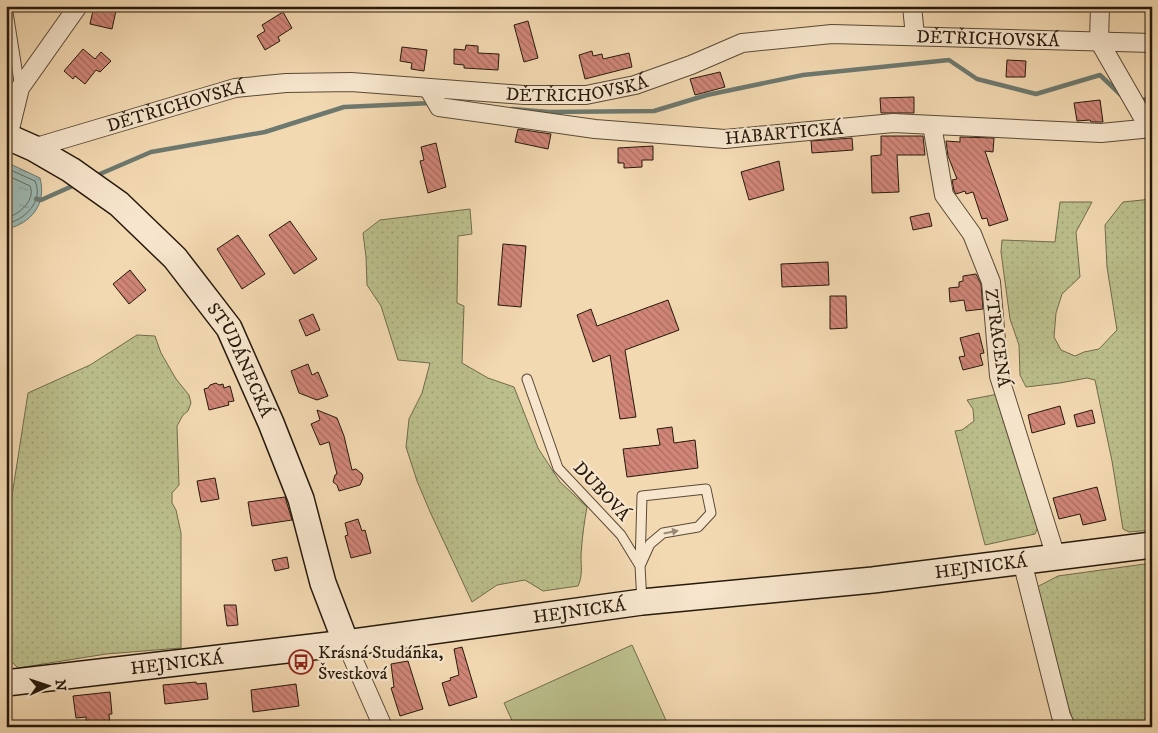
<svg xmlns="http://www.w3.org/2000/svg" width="1158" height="733" font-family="'IM FELL DW Pica',serif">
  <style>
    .grass { fill: url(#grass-dots); stroke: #706c4c }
    .pitch { fill: #bbbf8c; stroke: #706c4c }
    .water { fill: url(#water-ripples); stroke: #6d7970 }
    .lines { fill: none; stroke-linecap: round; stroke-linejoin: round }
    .shore { stroke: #626960; stroke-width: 1 }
    .stream { stroke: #6d7970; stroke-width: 4.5 }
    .building { fill: url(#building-back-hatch); stroke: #26190c }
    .lane-casing { stroke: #594936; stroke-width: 11 }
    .street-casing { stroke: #594936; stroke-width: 20 }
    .secondary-casing { stroke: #26190c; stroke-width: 28 }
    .lane { stroke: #f7e6cd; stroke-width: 9 }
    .street { stroke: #f7e6cd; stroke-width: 18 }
    .secondary { stroke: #f7e6cd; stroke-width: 25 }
    .oneway { fill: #998a76 }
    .labels { text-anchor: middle; stroke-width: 4.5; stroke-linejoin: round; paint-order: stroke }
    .street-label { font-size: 18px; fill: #26190c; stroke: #f7e6cd }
    .poi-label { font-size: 18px; fill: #26190c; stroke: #f7e6cd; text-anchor: start }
  </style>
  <defs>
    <pattern id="grass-dots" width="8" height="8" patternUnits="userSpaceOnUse" patternTransform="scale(1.25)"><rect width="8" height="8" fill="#bbbf8c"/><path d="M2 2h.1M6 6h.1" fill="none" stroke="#a1a478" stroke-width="1.8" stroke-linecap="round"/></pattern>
    <pattern id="water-ripples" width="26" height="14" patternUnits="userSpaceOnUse" patternTransform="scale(1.25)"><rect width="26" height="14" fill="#9db9b3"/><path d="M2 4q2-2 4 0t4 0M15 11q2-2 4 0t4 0" fill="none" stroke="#879e99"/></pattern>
    <pattern id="building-back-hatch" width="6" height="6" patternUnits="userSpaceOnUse" patternTransform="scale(1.25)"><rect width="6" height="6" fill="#d18678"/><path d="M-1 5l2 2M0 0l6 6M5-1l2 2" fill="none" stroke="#a96d61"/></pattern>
  </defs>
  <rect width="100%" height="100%" fill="#f3d9b2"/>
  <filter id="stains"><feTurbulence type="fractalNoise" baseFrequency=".004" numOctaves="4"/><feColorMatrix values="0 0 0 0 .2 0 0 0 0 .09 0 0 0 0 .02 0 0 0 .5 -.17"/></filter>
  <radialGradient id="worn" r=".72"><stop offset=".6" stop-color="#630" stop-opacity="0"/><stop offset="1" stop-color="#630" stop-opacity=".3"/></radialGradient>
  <path class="grass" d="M1152,199V530L1129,532L1123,529L1112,461L1095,380L1087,378L1060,383L1026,387L1020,375L1019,345L1010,319L1001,252L1002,240L1055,242L1060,202H1092L1076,232L1080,277L1062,294L1056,313L1054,337L1061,350L1075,356L1084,352L1099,349L1117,330L1107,267L1105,225L1123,202Z
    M470,209L472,234L458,236L457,303L464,306L462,363L488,378L514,387L538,448L560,482L587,507C584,523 582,539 581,555C581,567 583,575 578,586L543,591L525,580L497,585L472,602L431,514L417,481L406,447L409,419L422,393L430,363L398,360L381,306L367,285L366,257L363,233L380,220Z
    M137,335L155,336L161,353L176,379L189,395L191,403L188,411L183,415L177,426L179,485L172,493V503L176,510L181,533V648L106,654L18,668L11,661L7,644L6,570L9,515L28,393L90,365Z
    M998,394L1024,484L1038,527L1035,534L985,545L955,431L962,430L974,421L973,409L967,400Z
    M1152,563V727H1075L1050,652L1035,588L1058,576Z"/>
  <path class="pitch" d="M632,645L669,727H515L504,703Z"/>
  <path class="water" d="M6,162L40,178C47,204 31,224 6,229Z"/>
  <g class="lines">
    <path class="shore" d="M6,168L35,181C44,201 25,220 6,224
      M6,175L30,186C36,200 19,215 6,218"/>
    <path class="stream" d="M1138,100L1152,99
      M512,109L549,112L654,111L707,95L803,75L949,60L977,79L1036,94L1100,75L1122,96
      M93,177L151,152L265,132L344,107L432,103
      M36,199L41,200L77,184"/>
  </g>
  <path class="building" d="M94,6H117L112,29L90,24Z
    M283,12L292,28L278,37L280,41L265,50L257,36L265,31L262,25Z
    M528,21L538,58L524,62L514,25Z
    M466,45L478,46V53L499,54L498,70L464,68V65L454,64V49L465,50Z
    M402,47L427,50L424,71L411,69L412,63L400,61Z
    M83,49L95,59L101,52L111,61L100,72L96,70L85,84L75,76L73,79L64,71Z
    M592,51L593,56L602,54L603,59L629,53L632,67L585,79L579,55Z
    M1007,60L1026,61L1025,77H1006Z
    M720,72L725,87L695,95L690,79Z
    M914,97V113H881L880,98Z
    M1100,100L1103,122H1091L1090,120L1077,121L1074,103Z
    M518,129L551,134L548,149L515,142Z
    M881,136H923L925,155H897L899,192L872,193L871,156L881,155Z
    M960,137L994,138L993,152L985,151L1008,220L989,226L987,218L982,219L973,192L966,194L965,191L956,194L954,191L952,180L957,179L948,156L946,141L960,142Z
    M852,138L853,150L812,153L811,141Z
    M436,143L446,187L428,193L420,161L424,160L421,147Z
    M653,146V160H642V167L624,168V163H618V148Z
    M779,161L784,190L749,200L741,172Z
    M929,213L932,226L913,230L910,217Z
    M290,221L317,259L294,274L269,235Z
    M238,235L265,274L242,289L217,249Z
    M503,244L526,246L521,307L498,305Z
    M828,262L829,285L782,287L781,264Z
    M130,270L146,290L129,304L113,284Z
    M976,274L981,284L983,309L966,311L964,300L950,302L949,288L959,287V282L963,281V276Z
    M830,296H846L847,328L830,329Z
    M668,300L679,330L625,350L636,417L620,419L610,355L593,362L577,315L591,309L597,326Z
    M313,314L320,330L306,336L299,320Z
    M979,333L984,353L980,354L983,365L963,370L959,357L965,356L960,338Z
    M308,364L312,375L318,372L328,396L317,400L299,393L291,371Z
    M216,383L219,385L223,384L224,388L230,386L234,401L228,402L229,405L209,410L204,389L208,388L210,385Z
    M1060,406L1065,424L1032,433L1028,415Z
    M317,410L337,418L344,436L352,470L356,469L362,474L363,478L360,485L339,491L337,485L333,482L335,475L337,474L329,442L320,445L311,424L320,420Z
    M1092,410L1095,423L1077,427L1074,415Z
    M672,427L674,443L695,440L698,468L627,477L623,449L660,445L657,429Z
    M215,478L219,499L201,502L197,481Z
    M1097,487L1106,520L1083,525L1080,514L1059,519L1053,498Z
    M285,497L292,520L252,526L248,502Z
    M358,519L362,531L365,530L371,553L351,558L345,536L348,535L345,523Z
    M287,557L289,568L275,571L272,560Z
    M224,605H236L238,625L227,626Z
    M462,647L477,697L449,706L442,683L451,680L450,678L459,675L454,649Z
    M408,661L423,709L400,716L391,688L394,687L391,664Z
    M196,682L197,684L206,683L208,699L165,704L163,685Z
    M296,684L299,706L253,712L251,690Z
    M110,692L112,714H109L110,727H87L86,717L76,718L73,696Z"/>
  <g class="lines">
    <g class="lane-casing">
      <path id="lane" d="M7,6L20,88
        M527,379L558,468L621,535L640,566
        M640,566L650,544L663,533L698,527L711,513L706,489L642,496L640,566L642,602"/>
    </g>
    <g class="street-casing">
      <g id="street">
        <path d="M912,6L915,36"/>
        <path d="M1100,6L1099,41L1149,128"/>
        <path d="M428,88L439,107L595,129L725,139L893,123L1101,133L1152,128"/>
        <path d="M932,125L944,195L972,234L991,282L999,376L1056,557"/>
        <path d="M8,137L20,88L78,6"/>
        <path id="s1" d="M33,148L235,88L286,83L351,82L524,95H586L635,85L691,65L742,43L832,34L1152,43"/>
        <path d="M1022,561L1061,716L1066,727"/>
        <path d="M346,643L383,727"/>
      </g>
    </g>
    <g class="secondary-casing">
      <g id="secondary">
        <path id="s2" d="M6,136L33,148L71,170L119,204L175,258L229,328L271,423L301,499L323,583L346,643"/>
        <path id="s3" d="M6,683L346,643L642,602L873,580L1152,545"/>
      </g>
    </g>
    <use href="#lane" class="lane"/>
    <use href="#street" class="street"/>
    <use href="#secondary" class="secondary"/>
  </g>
  <defs><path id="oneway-solid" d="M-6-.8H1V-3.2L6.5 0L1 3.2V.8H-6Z" transform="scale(1.25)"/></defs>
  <use class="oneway" href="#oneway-solid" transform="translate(671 532) rotate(-11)"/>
  <defs>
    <g id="bus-ring" transform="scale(1.25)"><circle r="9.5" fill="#f7e6cd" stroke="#8f2418" stroke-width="1.5"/><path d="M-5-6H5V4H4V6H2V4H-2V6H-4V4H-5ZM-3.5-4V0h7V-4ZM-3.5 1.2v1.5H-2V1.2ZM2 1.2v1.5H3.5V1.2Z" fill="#8f2418"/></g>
  </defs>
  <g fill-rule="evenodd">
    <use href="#bus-ring" x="301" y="662"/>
  </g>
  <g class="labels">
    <g class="street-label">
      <text dy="6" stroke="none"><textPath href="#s1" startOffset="974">DĚTŘICHOVSKÁ</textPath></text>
      <text dy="6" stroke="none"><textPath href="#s1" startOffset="554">DĚTŘICHOVSKÁ</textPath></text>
      <text dy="6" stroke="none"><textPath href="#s1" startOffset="149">DĚTŘICHOVSKÁ</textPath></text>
      <text transform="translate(784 133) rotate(-5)" y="6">HABARTICKÁ</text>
      <text transform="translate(998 338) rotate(82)" y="6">ZTRACENÁ</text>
      <text dy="6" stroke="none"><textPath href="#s2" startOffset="332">STUDÁNECKÁ</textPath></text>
      <text transform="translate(602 491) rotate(47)" y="6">DUBOVÁ</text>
      <text dy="6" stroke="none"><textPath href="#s3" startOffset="982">HEJNICKÁ</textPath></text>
      <text dy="6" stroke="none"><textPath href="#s3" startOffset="578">HEJNICKÁ</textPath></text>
      <text dy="6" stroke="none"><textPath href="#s3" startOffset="172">HEJNICKÁ</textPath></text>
    </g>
    <g class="poi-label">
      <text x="318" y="658">Krásná Studánka,<tspan x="318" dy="21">Švestková</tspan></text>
    </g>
  </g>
  <rect width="1158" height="733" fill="none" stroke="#f3d9b2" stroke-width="25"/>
  <rect x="8" y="8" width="1143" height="718" fill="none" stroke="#26190c" stroke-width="2.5"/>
  <rect x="12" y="12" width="1133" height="708" fill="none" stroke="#26190c"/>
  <g transform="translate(48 686) rotate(87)" stroke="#f7e6cd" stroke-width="4" paint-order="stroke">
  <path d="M0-4L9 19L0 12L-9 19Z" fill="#26190c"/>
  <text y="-8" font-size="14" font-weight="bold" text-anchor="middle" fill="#26190c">N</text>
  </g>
  <rect width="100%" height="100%" filter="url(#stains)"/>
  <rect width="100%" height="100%" fill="url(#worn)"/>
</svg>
